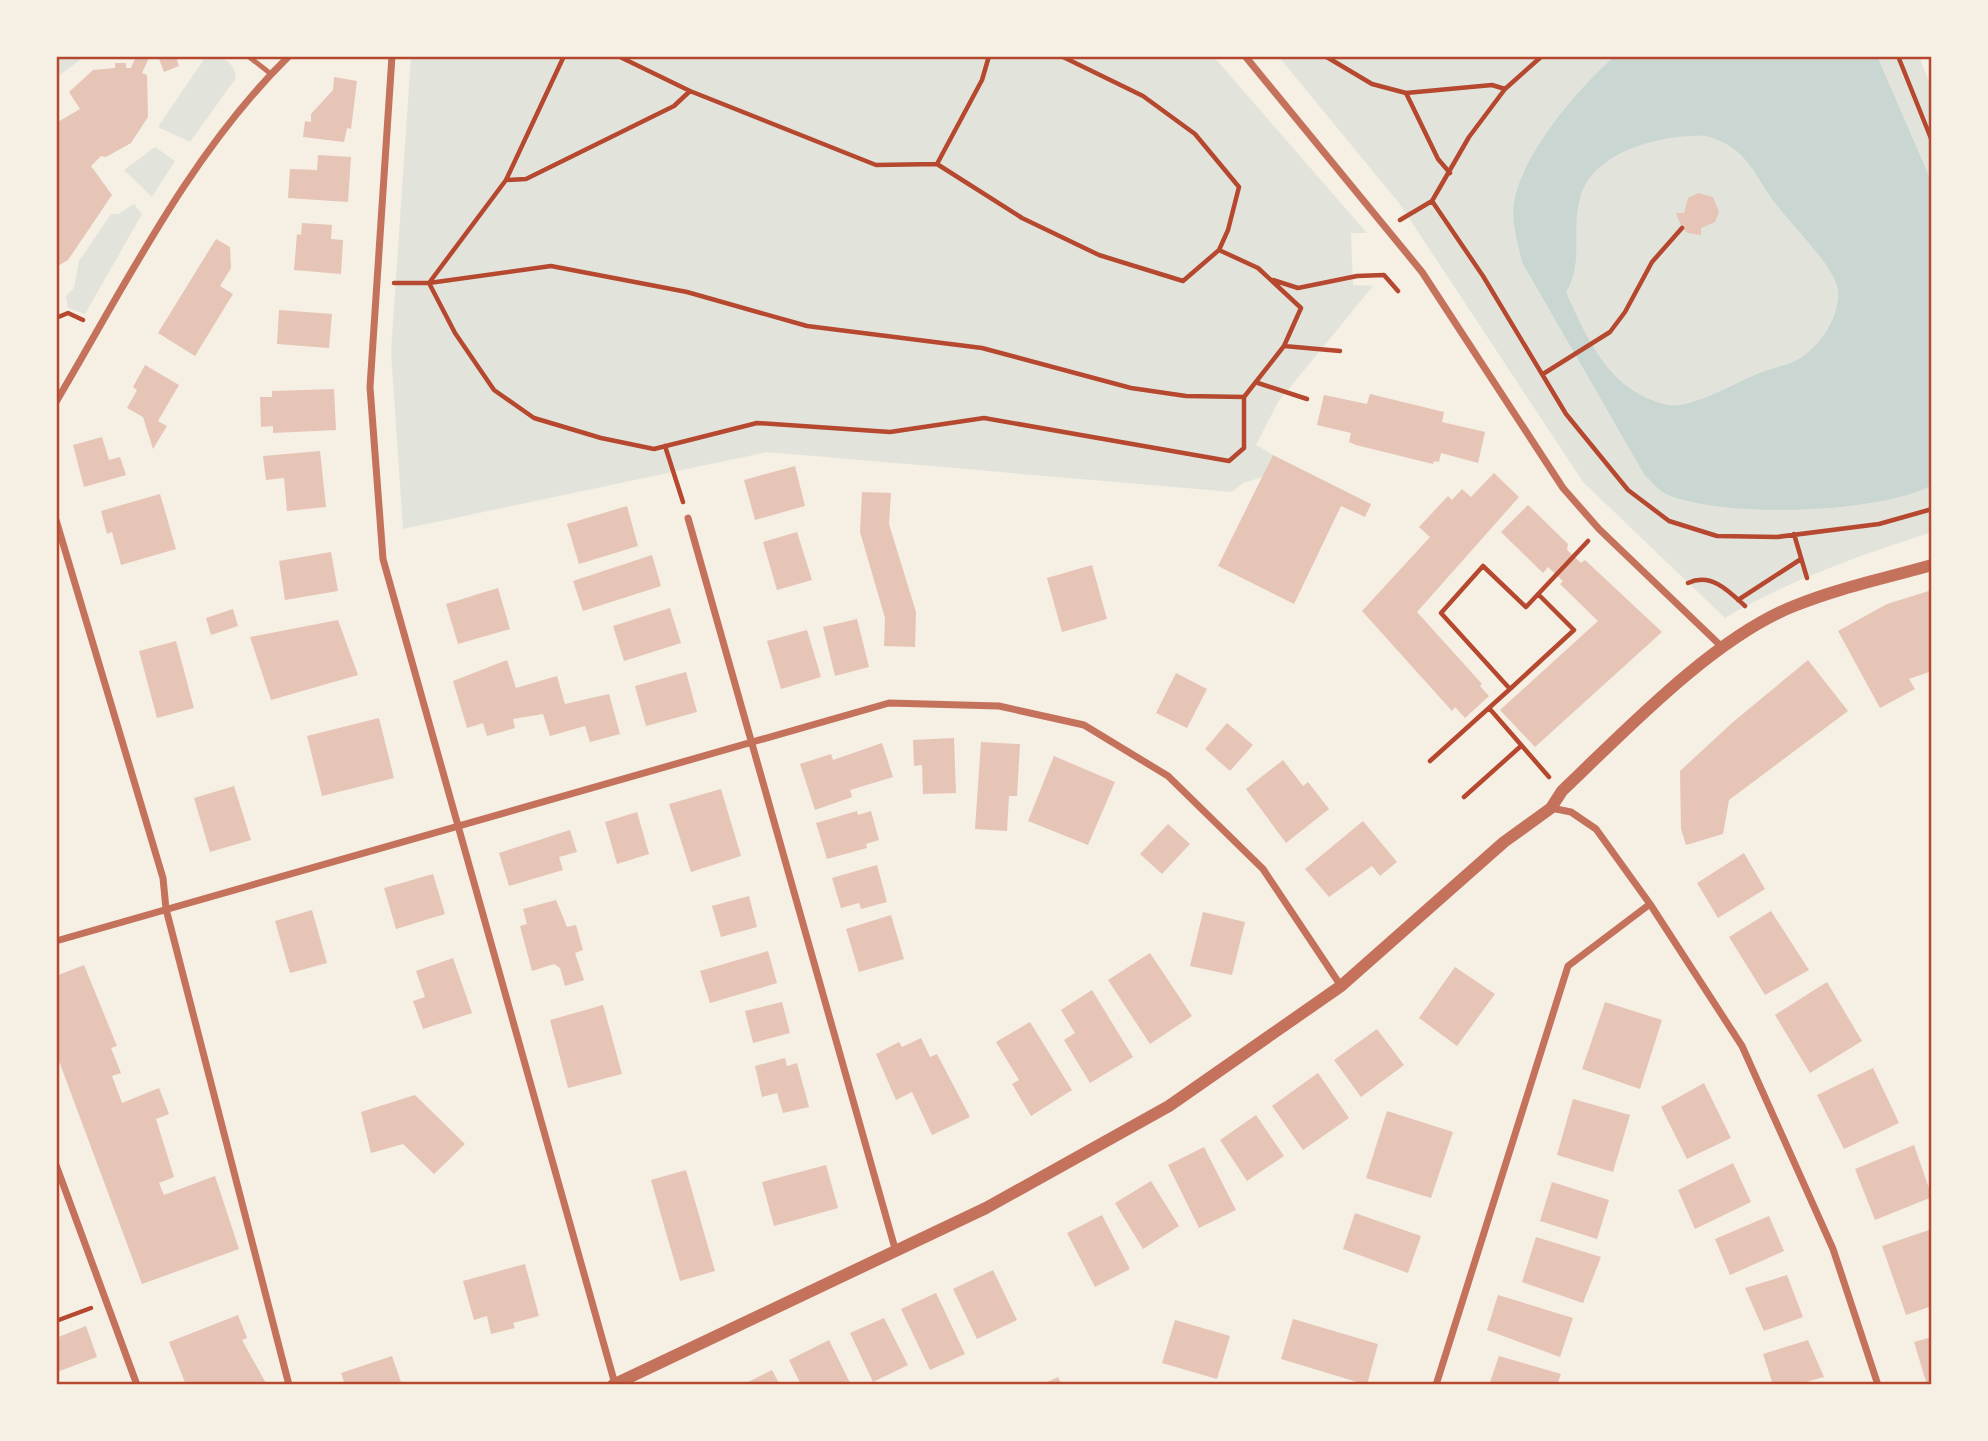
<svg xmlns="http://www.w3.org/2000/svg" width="1988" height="1441" font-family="'Varela Round',sans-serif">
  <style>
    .green { fill: #e2e4dc }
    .water { fill: #c9d6d2; fill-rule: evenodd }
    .building { fill: #e6c5b7 }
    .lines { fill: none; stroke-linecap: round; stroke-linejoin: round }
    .path { stroke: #b5482f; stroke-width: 4.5 }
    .service { stroke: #c5725c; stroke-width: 5 }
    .minor { stroke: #c5725c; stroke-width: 7 }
    .tertiary { stroke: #c5725c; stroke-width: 12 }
    .neatline { fill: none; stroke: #b5482f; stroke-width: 2.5 }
  </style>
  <rect width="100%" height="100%" fill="#f6efe4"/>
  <path class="green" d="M56,56H85L56,78Z
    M206,56C221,56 235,61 236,78L190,142L158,127Z
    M411,56H1213L1367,233H1351L1353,285L1373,286L1278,402L1256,445L1273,455L1262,477L1243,483L1232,492L767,452L403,529L391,352Z
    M1278,56H1919L1932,90V532C1861,555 1789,580 1725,618L1583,482L1399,203Z
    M155,147L175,161L152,197L124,170Z
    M134,204L142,214L85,314L68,308L66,296L74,288L79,261L111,214H118Z"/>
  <path class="water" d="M1615,56H1877L1932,183V485C1879,514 1724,518 1668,495C1659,491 1651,481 1644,474L1522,262C1518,244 1511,222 1514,203C1521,155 1579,87 1615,56ZM1706,136C1750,148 1753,176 1779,208C1794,227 1834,267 1838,289C1841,314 1822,344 1802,357C1791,365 1775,367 1762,372C1741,380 1690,410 1668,405C1610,392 1588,341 1566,292C1584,263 1571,230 1580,198C1593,150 1664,134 1706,136Z"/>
  <path class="building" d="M136,56H150L142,73L147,75L148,117L131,143L106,157L101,156L91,166L112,195L68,260L56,267V123L80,109L69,92L93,70L115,68V63H126V68H131Z
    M158,56H176L179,66L164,72Z
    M334,77L357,81L351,129L347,128L344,142L303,137L305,121L311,122V114L333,90Z
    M318,155L351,157L348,202L288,198L290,169L317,170Z
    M1698,193L1713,197L1719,212L1715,222L1701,228V235L1688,233L1682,228L1676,213H1684L1688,198Z
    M302,223L332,225L331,239L343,240L341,274L294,270L297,234L301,235Z
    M216,239L230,247L231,268L220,286L233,294L195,356L158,333Z
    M279,310L332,314L329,348L277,344Z
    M145,365L179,385L158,421L167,426L153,449L143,417L127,408L137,390L133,387Z
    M334,389L336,430L273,433V426L261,427L260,397H272V391Z
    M1370,394L1444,412L1442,422L1485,432L1478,463L1441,453L1439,462L1434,461L1433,464L1356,445L1349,442L1351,433L1317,425L1324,395L1367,404Z
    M102,437L109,460L120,457L126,475L84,487L73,445Z
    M320,451L326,507L287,511L284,478L266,480L263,456Z
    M1273,455L1371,504L1365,517L1341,506L1294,604L1218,566Z
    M795,466L805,506L755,520L744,480Z
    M1494,473L1519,497L1417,612L1482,684L1480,686L1489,696L1465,718L1455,707L1452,711L1362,611L1430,537L1419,527L1448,496L1452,500L1462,489L1471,497Z
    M862,492L891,493L889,524L916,612L915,647L884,646L885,618L860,532Z
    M160,494L176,549L121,565L112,532L107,534L101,511Z
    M1528,505L1568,544L1567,550L1581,563L1585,560L1662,632L1535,747L1500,710L1598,621L1560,584L1563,581L1548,567L1543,573L1501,532Z
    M627,506L638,546L579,564L567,524Z
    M797,532L812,580L777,590L763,542Z
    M331,552L338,591L285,600L279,561Z
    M652,555L661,586L583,611L573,581Z
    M1092,565L1107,619L1062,632L1047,578Z
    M498,588L510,629L458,644L446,604Z
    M1932,590V671L1909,679L1915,689L1880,708L1838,631L1887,604Z
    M670,608L681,643L624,661L613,626Z
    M233,609L238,626L211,635L206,618Z
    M857,619L869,667L835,676L823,627Z
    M338,620L358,675L271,700L250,637Z
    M807,630L821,677L781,689L767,641Z
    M176,641L194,708L157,718L139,651Z
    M507,660L516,688L557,676L565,704L609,694L620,734L590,742L585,726L550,736L543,714L513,719L515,728L487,736L483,723L467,728L453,681Z
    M1808,660L1848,711L1729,800L1723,834L1686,845L1681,829L1680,771L1733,722Z
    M686,672L697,712L646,726L635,686Z
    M1176,673L1207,689L1187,728L1156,713Z
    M379,718L394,778L322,796L307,736Z
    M1227,723L1253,745L1230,771L1205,749Z
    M954,738L956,793L923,794L922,765L914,766L913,740Z
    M981,742L1020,744L1017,796H1009L1007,831L975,829Z
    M882,743L893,777L850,790L852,797L815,810L800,764L831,754L833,760Z
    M1054,756L1115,782L1088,845L1028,821Z
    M1283,760L1303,786L1308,782L1329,809L1286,843L1246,789Z
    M234,786L251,840L210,852L194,798Z
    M721,789L741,856L691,872L669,804Z
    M857,811L858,815L871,811L879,840L866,844L867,848L827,859L816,823Z
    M637,812L649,854L617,864L605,822Z
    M1363,821L1397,862L1380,876L1372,866L1329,897L1305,869Z
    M1168,824L1190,844L1162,874L1140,854Z
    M570,830L577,852L559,857L563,870L509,886L499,853Z
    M1744,853L1765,889L1718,918L1697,883Z
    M877,865L887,902L861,909L859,903L841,908L832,878Z
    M433,874L445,914L396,929L384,888Z
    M749,896L757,927L721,937L712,906Z
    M556,900L567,927L576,925L583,950L575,953L584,980L565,986L560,968L554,964L532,971L520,926L527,924L523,909Z
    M312,910L327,963L290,973L275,921Z
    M1771,911L1809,970L1765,995L1729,937Z
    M1203,912L1245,922L1232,975L1190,966Z
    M891,915L904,959L859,972L846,929Z
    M768,951L777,983L710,1003L700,971Z
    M1150,953L1192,1016L1150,1044L1108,980Z
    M453,958L472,1013L423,1029L413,1001L425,997L416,971Z
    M84,965L117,1046L111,1048L121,1073L112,1076L122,1103L159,1088L169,1114L156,1119L174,1177L159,1183L164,1195L215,1176L239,1249L142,1284L56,1053V976Z
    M1455,967L1495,994L1457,1046L1419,1018Z
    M1827,982L1862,1041L1810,1073L1775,1015Z
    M1092,990L1133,1057L1090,1083L1064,1040L1075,1033L1061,1010Z
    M782,1002L790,1033L753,1043L745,1011Z
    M1605,1002L1662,1020L1640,1089L1582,1069Z
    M603,1005L622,1074L568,1088L550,1020Z
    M1030,1022L1072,1090L1031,1116L1012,1084L1019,1080L996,1042Z
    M1377,1029L1404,1065L1361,1097L1334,1060Z
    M921,1038L930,1057L937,1054L970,1117L932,1135L912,1092L896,1100L876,1054L899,1042L902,1047Z
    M785,1058L787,1066L797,1063L809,1107L783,1113L777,1093L762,1097L755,1066Z
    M1873,1068L1899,1123L1844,1149L1817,1095Z
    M1318,1073L1349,1118L1303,1150L1272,1106Z
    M1704,1083L1731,1138L1687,1159L1661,1107Z
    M415,1095L465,1144L434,1174L403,1144L371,1153L361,1112Z
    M1573,1099L1630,1115L1613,1172L1557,1155Z
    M1387,1111L1453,1132L1431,1198L1366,1178Z
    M1256,1115L1284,1156L1247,1181L1220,1140Z
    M1914,1145L1932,1197L1875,1220L1855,1169Z
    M1204,1147L1236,1210L1199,1228L1168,1165Z
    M1733,1163L1751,1202L1695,1229L1678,1190Z
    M826,1165L838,1208L774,1226L762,1182Z
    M686,1170L715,1271L680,1281L651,1180Z
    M1151,1181L1179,1226L1143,1249L1115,1203Z
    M1552,1182L1609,1200L1597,1239L1540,1221Z
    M1355,1213L1421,1236L1408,1273L1343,1249Z
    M1102,1215L1130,1269L1095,1287L1067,1233Z
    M1769,1216L1784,1251L1730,1275L1715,1239Z
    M1932,1229V1306L1906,1315L1882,1246Z
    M1536,1237L1601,1257L1583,1303L1522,1282Z
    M525,1264L539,1316L513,1323L515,1328L491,1334L487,1316L474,1320L463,1281Z
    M993,1270L1017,1320L977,1339L953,1289Z
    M1787,1275L1803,1317L1764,1331L1745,1288Z
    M936,1293L965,1354L930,1370L901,1309Z
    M1498,1295L1573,1318L1560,1357L1487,1330Z
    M238,1315L247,1338L242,1340L267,1385H186L169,1342Z
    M884,1318L908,1365L873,1382L850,1333Z
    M1293,1319L1378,1344L1367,1385L1281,1359Z
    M1175,1320L1230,1336L1217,1379L1162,1363Z
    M86,1326L97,1357L57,1372L56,1338Z
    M1932,1337V1385H1927L1914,1342Z
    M829,1340L851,1385H801L789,1360Z
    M1808,1340L1824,1377L1795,1385H1773L1763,1354Z
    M392,1356L402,1385H345L341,1373Z
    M1499,1356L1561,1374L1557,1385H1489Z
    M772,1370L780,1385H742Z
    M1058,1377L1062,1385H1041Z"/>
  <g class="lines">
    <path class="path" d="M564,56L506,180L429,283L551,266L687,292L807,326L982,348L1131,388L1186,396L1244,397
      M618,56L690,91
      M1325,56L1372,84L1406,93L1492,85L1505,89
      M1898,56L1932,141
      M1406,93L1438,159L1450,173
      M937,164L1022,218L1099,255L1183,281L1219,250
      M506,180L526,179L674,106L690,91L876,165L937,164L982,80L989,56
      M1432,201L1483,276L1566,414L1628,490L1669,521L1717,536L1777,537L1879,524L1932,509
      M1400,220L1432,201L1469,137L1505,89L1542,56
      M1273,280L1298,288L1357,276L1384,275L1398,291
      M394,283H429L455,333L494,390L534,418L601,438L654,449L757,423L890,432L984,418L1229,461L1244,448V397L1284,346L1301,308L1258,268L1219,250L1228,230L1239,187L1195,134L1143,96L1061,56
      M56,318L68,313L83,320
      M1284,346L1340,351
      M1543,374L1610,332L1625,312L1652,262L1682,228
      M1258,383L1307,399
      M665,446L683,502
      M1794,534L1807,578
      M1688,583C1711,572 1729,591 1745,606
      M1738,600L1801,559
      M1510,689L1574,630L1538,594
      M1489,708L1549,777
      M1430,761L1510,689L1441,613L1483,566L1526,607L1588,541
      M1464,797L1521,746
      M56,1321L91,1308"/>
    <path class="service" d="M248,56L271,74"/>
    <path class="minor" d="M392,56L370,387L383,559L615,1384
      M1245,56L1422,272L1563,488L1599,529L1722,647
      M56,402C126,284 190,153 289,56
      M688,518L896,1252
      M56,520L163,878L166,909L289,1385
      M1551,808L1571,812L1596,829L1650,904L1742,1046L1833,1249L1878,1385
      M56,941L889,703L999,706L1084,725L1168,776L1263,869L1341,986
      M56,1165L137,1385
      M1436,1385L1568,966L1650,904"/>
    <path class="tertiary" d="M613,1385L986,1208L1169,1106L1341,986L1504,842L1551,808L1562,791C1625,731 1713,638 1794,606C1838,588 1886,578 1932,565"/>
  </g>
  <rect width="1988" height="1441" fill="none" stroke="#f6efe4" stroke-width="116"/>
  <rect x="58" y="58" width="1872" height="1325" class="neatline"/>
</svg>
